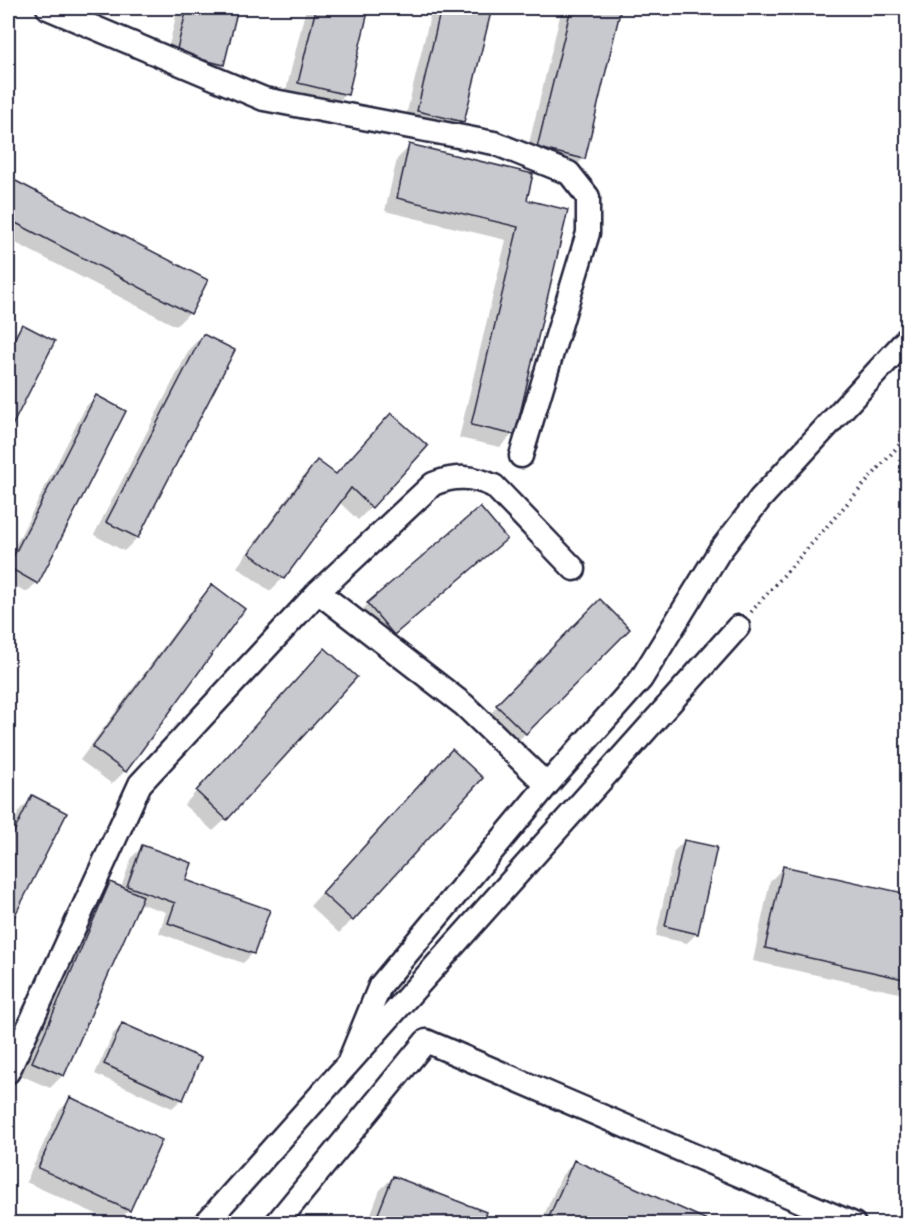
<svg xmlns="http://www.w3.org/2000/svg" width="915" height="1231" font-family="'Balsamiq Sans',sans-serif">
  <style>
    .shadow { fill: #0003 }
    .building { fill: #c8c8cf; stroke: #22223b; stroke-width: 1.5 }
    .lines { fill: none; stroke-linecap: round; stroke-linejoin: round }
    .minor-casing { stroke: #22223b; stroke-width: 27 }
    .path { stroke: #22223b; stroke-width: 4; stroke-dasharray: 1.5 4.5; stroke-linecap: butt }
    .minor { stroke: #fff; stroke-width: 22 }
  </style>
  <rect width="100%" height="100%" fill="#fff"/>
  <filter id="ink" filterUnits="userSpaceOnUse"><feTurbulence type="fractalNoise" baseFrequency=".0167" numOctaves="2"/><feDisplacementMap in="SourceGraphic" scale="12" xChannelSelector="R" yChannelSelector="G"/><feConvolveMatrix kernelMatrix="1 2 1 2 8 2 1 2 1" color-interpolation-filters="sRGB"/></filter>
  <g filter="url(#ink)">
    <path class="shadow" d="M178,8H236L223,64L210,77L164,66Z
      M306,8H367L346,94L333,107L285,95Z
      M432,8H490L463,121L450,134L404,124Z
      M562,8H620L584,158L571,171L525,160Z
      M410,146L525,201L513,434L500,447L459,438L506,240L385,211L397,159Z
      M8,178L206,281L189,313L176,326L8,239Z
      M22,325L53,341L8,430V342Z
      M203,335L233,350L137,538L124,551L94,535L190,348Z
      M96,397L36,583L27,592L8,583V560L86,406Z
      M391,415L371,507L358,520L339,502L283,578L270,591L237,567L304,475L317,462L335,476Z
      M495,549L384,644L358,614L368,604Z
      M212,586L125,771L112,784L80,760L199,599Z
      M600,601L628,629L516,743L488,716Z
      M313,663L226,819L213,831L184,805Z
      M439,764L352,920L339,933L310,906Z
      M33,797L65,814L8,926V834L20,810Z
      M684,841L697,933L687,943L656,936L674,851Z
      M142,847L184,881L268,911L252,954L243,963L159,933L166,912L138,903L63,1075L50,1088L20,1075L98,897L111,884L121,888L132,857Z
      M783,868L908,895V995L753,961L770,881Z
      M122,1025L182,1099L172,1108L95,1074L113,1034Z
      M71,1099L129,1210L116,1223L26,1182L58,1112Z
      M575,1162L712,1224H540L562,1175Z
      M393,1177L480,1224H367L380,1190Z"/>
    <path class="building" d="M187,8H238L224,65L176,53Z
      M316,8H369L348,95L298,83Z
      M441,8H492L464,122L417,111Z
      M571,8H621L585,159L537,148Z
      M409,144L533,174L527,200L568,210L515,435L471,425L518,227L397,198Z
      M8,177L208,280L191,314L8,219Z
      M22,324L55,341L8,434V352Z
      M203,334L235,350L138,538L106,522Z
      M96,395L126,411L38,584L8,567Z
      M391,413L428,446L372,508L351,488L284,579L249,553L317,460L336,474Z
      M480,507L507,539L394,635L367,603Z
      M212,584L245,609L126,772L92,747Z
      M600,599L630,629L526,734L496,705Z
      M325,648L357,677L227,820L196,791Z
      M452,749L483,778L353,921L322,893Z
      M32,795L67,813L8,929V844Z
      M684,840L717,847L698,934L665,926Z
      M142,845L192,863L186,880L270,910L254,954L168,923L175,903L127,886Z
      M783,866L908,894V980L765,948Z
      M110,882L143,896L64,1076L32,1062Z
      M122,1023L201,1058L183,1100L104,1064Z
      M70,1097L162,1140L130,1211L38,1168Z
      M574,1160L716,1224H546Z
      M393,1176L486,1212L482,1224H374Z"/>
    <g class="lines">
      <g class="minor-casing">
        <path id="minor" d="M48,8L264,99L494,143L569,173L588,197V233L521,456
          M318,592L464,705L547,785
          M348,1064L380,986L547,785L641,679L719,552L760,499L908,338
          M8,1072L140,784L318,592L433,484C456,475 472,476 494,486L574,569
          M205,1224L738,627
          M276,1224L426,1041L854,1224"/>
      </g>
      <path class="path" d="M751,612L908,435"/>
      <use href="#minor" class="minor"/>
    </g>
  </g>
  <rect width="915" height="1231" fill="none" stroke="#fff" stroke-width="30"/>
  <rect x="15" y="15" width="885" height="1201" fill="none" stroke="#22223b" stroke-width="2" filter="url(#ink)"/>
</svg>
